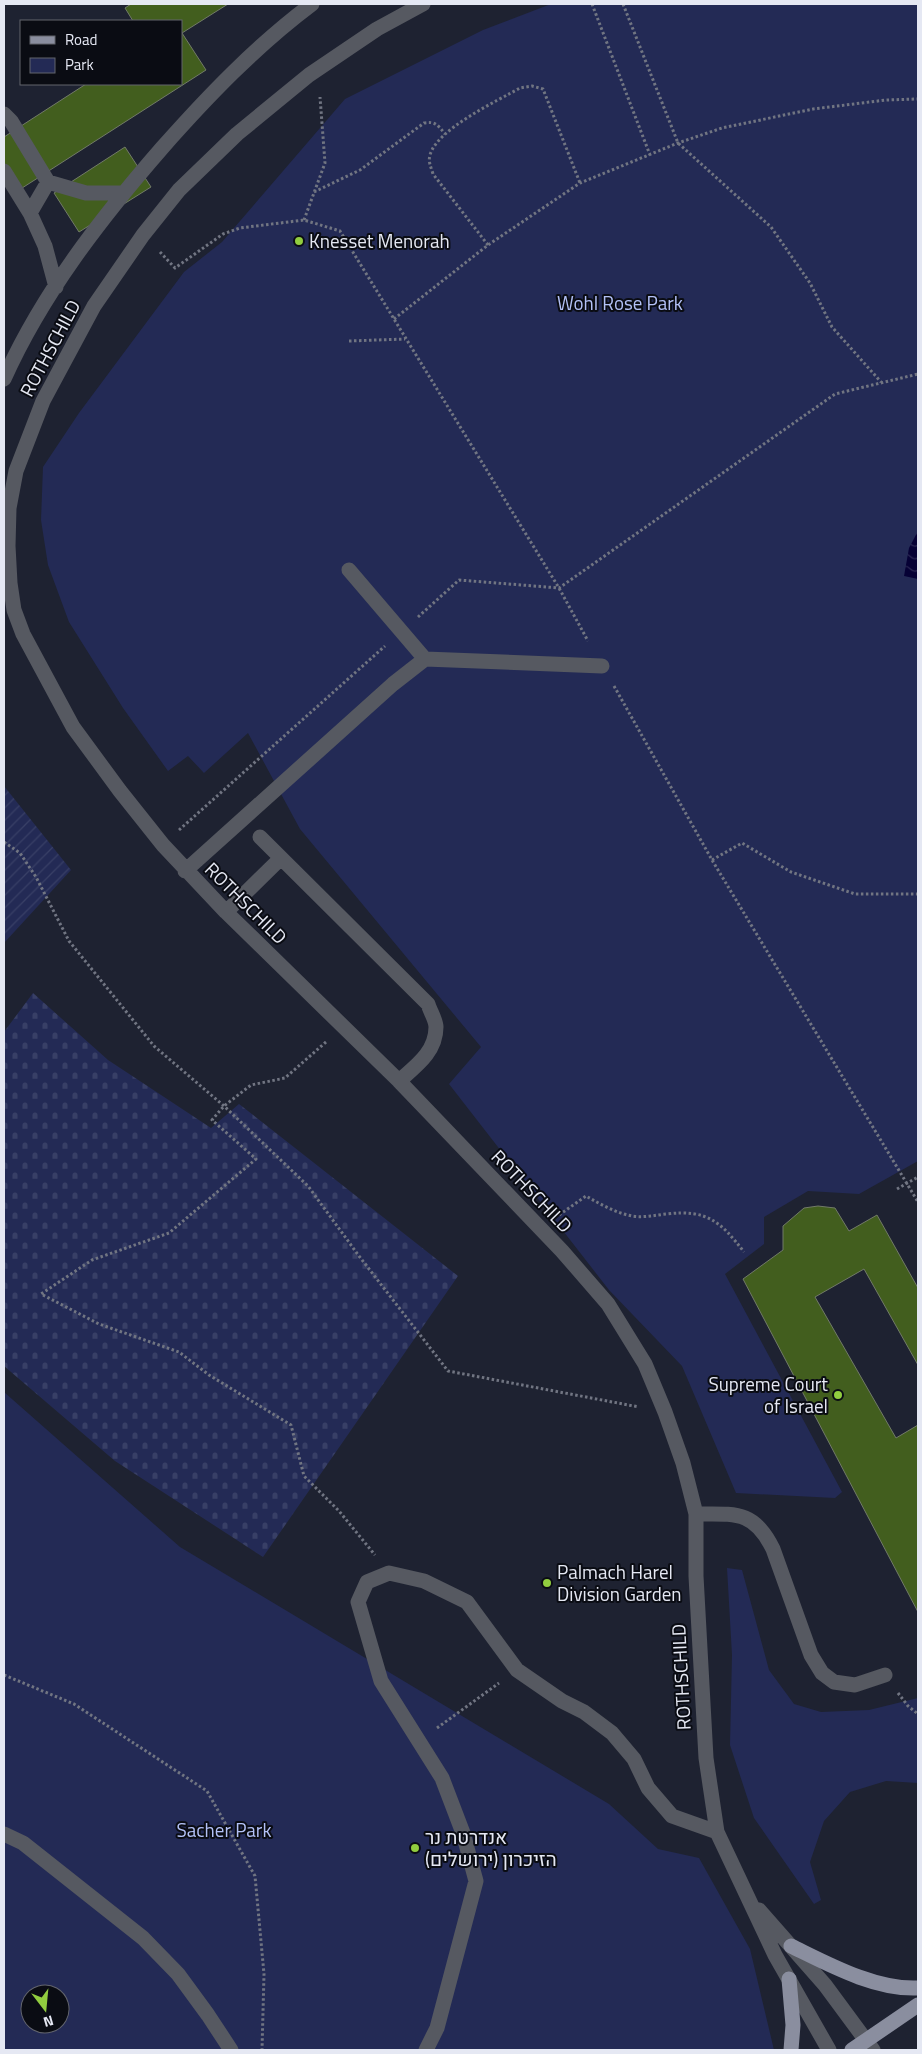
<svg xmlns="http://www.w3.org/2000/svg" width="922" height="2054" font-family="'Titillium Web',Heebo,sans-serif">
  <style>
    .cemetery { fill: url(#cemetery-stones) }
    .park { fill: #232a55; fill-rule: evenodd }
    .garden { fill: url(#garden-furrows) }
    .water { fill: url(#water-waves) }
    .building { fill: #425e1e; stroke: #717a68 }
    .lines { fill: none; stroke-linecap: round; stroke-linejoin: round }
    .path { stroke: #717582; stroke-width: 3; stroke-dasharray: 2.5 2.5; stroke-linecap: butt }
    .minor { stroke: #565961; stroke-width: 15 }
    .major { stroke: #8a8e9f; stroke-width: 15 }
    .poi-dot { fill: #91cd3f; stroke: #0a0c13; stroke-width: 2 }
    .labels { text-anchor: middle; stroke-width: 4; stroke-linejoin: round; paint-order: stroke }
    .poi-label { font-size: 19px; fill: #e5e8f3; stroke: #0a0c13; text-anchor: start }
    .park-label { font-size: 19px; fill: #b3c1f6; stroke: #0a0c13 }
    .street-label { font-size: 19px; fill: #e5e8f3; stroke: #0a0c13 }
  </style>
  <defs>
    <pattern id="cemetery-stones" width="16" height="16" patternUnits="userSpaceOnUse" patternTransform="scale(1.25)"><rect width="16" height="16" fill="#232a55"/><path d="M2 7V4a2 2 0 0 1 4 0v3zM10 15v-3a2 2 0 0 1 4 0v3z" fill="#383f66"/></pattern>
    <pattern id="garden-furrows" width="10" height="10" patternUnits="userSpaceOnUse" patternTransform="scale(1.25)"><rect width="10" height="10" fill="#232a55"/><path d="M-1 1l2-2M0 10L10 0M9 11l2-2" fill="none" stroke="#383f66"/></pattern>
    <pattern id="water-waves" width="16" height="10" patternUnits="userSpaceOnUse" patternTransform="scale(1.25)"><rect width="16" height="10" fill="#060135"/><path d="M0 5q4-4 8 0t8 0" fill="none" stroke="#2a2653"/></pattern>
  </defs>
  <rect width="100%" height="100%" fill="#1e2231"/>
  <path class="cemetery" d="M33,993L108,1060L211,1128L239,1104L458,1276L263,1557L115,1461L4,1366V1032Z"/>
  <path class="park" d="M551,4H918V1161L859,1194L808,1191L764,1217V1244L725,1274L842,1492L835,1498L736,1493L682,1366L609,1290L449,1084L481,1047L300,829L248,733L204,773L188,756L168,771L123,708L69,622L48,565L41,520L43,467L79,413L184,272L222,242L345,99L483,30Z
    M4,1392L180,1547L609,1804L658,1849L699,1858L750,1949L774,2050H4ZM30,1994H60V2024H30Z
    M727,1568L742,1570L769,1670L794,1704L821,1712L869,1710L918,1698V1783L886,1781L850,1792L824,1821L810,1862L821,1900L814,1904L754,1818L730,1745L732,1655Z"/>
  <path class="garden" d="M4,786L71,870L4,943Z"/>
  <path class="water" d="M918,531V579L904,576L909,548Z"/>
  <path class="building" d="M131,4H228L182,33L206,70L19,190L4,167V137L86,84H181V21H133L125,8Z
    M125,147L151,187L79,232L54,193Z
    M818,1206L835,1208L849,1231L877,1215L918,1288V1365L864,1269L815,1297L896,1438L918,1425V1612L743,1279L783,1250V1226L804,1208Z"/>
  <g class="lines">
    <path class="path" d="M592,4L650,155
      M623,4L678,143L771,227L810,283L832,327L881,382
      M314,192L360,170L424,123C435,121 438,125 445,134
      M304,220L325,163L320,97
      M488,245L433,174C431,167 428,162 430,155C437,129 497,101 520,88L532,86L543,89L580,183
      M160,252L175,268L223,234L240,228L304,220L340,231L559,588L588,641
      M394,319L488,245L580,183L678,143L722,128L813,109L886,100L918,99
      M349,341L405,339
      M418,617L459,580L559,588L835,394L918,374
      M614,686L712,860L918,1202
      M179,830L385,646
      M4,842L20,853L36,877L69,941L154,1046L224,1106L308,1186L359,1256L448,1371L639,1407
      M712,860L742,843L791,872L855,894H918
      M326,1042L285,1078L251,1085L224,1106L212,1120L256,1159L169,1233L92,1260L41,1294L99,1324L179,1352L209,1375L291,1425L304,1476L339,1511L375,1555
      M897,1189L918,1177
      M559,1215L586,1196C600,1204 616,1213 632,1216C644,1218 655,1215 667,1214C707,1209 721,1222 744,1252
      M4,1675L74,1704L207,1791L255,1876L264,1974L262,2050
      M898,1693L908,1706L918,1714
      M437,1728L499,1683"/>
    <path class="minor" d="M423,4L377,29L309,75L237,134L179,190L143,235L94,306L43,401L16,471L9,508L8,546L10,583L14,610L23,634L73,727L120,791L163,845L226,912L399,1081L562,1251L608,1304L645,1364L665,1412L683,1463L696,1514V1576L706,1758L717,1832L775,1955L829,2050
      M4,114L11,121L48,182L86,193H124
      M4,171L30,213L45,246L56,287
      M30,213L48,182
      M4,379C42,294 101,218 162,148C208,96 256,46 312,4
      M349,570L425,659
      M260,837L428,1004C430,1011 436,1020 436,1027C436,1052 416,1066 399,1081
      M185,871L393,684L425,659L602,666
      M226,912L281,858
      M696,1514C735,1514 754,1510 773,1549L811,1655L822,1673L834,1682L855,1685L885,1675
      M4,1834L23,1843L143,1938L178,1974L208,2015L231,2050
      M759,1910L825,1985L873,2050
      M426,2050L437,2028L476,1881L463,1833L442,1778L381,1681L358,1602L367,1582L389,1573L424,1581L467,1602L517,1670L562,1701L584,1712L612,1733L634,1759L648,1788L672,1816L717,1832"/>
    <path class="major" d="M791,1946C828,1964 875,1990 918,1988
      M789,1979L793,2025L791,2050
      M852,2050L918,2005"/>
  </g>
  <g class="poi-dot">
    <circle cx="299" cy="241" r="5"/>
    <circle cx="838" cy="1395" r="5"/>
    <circle cx="547" cy="1583" r="5"/>
    <circle cx="415" cy="1848" r="5"/>
  </g>
  <g class="labels">
    <g class="poi-label">
      <text x="309" y="248">Knesset Menorah</text>
      <text x="828" y="1391" text-anchor="end">Supreme Court<tspan x="828" dy="22">of Israel</tspan></text>
      <text x="557" y="1579">Palmach Harel<tspan x="557" dy="22">Division Garden</tspan></text>
      <text x="425" y="1844">אנדרטת נר<tspan x="425" dy="22">הזיכרון (ירושלים)</tspan></text>
    </g>
    <g class="park-label">
      <text x="620" y="310">Wohl Rose Park</text>
      <text x="224" y="1837">Sacher Park</text>
    </g>
    <g class="street-label">
      <text transform="translate(50 348) rotate(-62)" y="7">ROTHSCHILD</text>
      <text transform="translate(246 903) rotate(45)" y="7">ROTHSCHILD</text>
      <text transform="translate(532 1191) rotate(46)" y="7">ROTHSCHILD</text>
      <text transform="translate(681 1677) rotate(-93)" y="7">ROTHSCHILD</text>
    </g>
  </g>
  <rect width="922" height="2054" fill="none" stroke="#e5e8f3" stroke-width="10"/>
  <rect x="20" y="20" width="162" height="65" fill="#0a0c13" stroke="#62646d"/>
  <rect x="30" y="36" width="25" height="8" fill="#8a8e9f" stroke="#62646d"/>
  <text x="65" y="45" font-size="15" fill="#e5e8f3">Road</text>
  <rect x="30" y="58" width="25" height="15" fill="#232a55" stroke="#62646d"/>
  <text x="65" y="70" font-size="15" fill="#e5e8f3">Park</text>
  <g transform="translate(45 2009) rotate(164)"><circle r="24" fill="#0a0c13" stroke="#62646d"/>
  <path d="M0-4L9 19L0 12L-9 19Z" fill="#91cd3f"/>
  <text y="-8" font-size="14" font-weight="bold" text-anchor="middle" fill="#e5e8f3">N</text>
  </g>
</svg>
